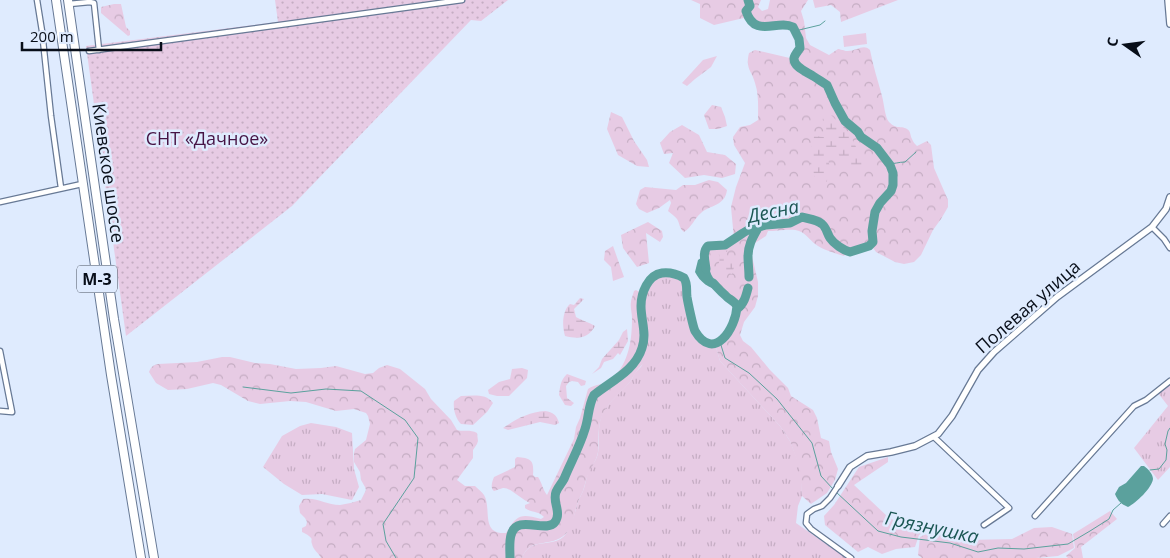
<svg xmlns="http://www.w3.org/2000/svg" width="1170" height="558" font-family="'Open Sans',sans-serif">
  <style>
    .grass { fill: url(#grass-tufts) }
    .forest { fill: url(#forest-crowns) }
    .wetland { fill: url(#wetland-marsh) }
    .garden { fill: url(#garden-dots) }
    .pitch { fill: #e7cbe4 }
    .water { fill: #5ba19d }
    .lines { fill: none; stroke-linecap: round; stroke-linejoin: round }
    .stream { stroke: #5ba19d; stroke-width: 1 }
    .river { stroke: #5ba19d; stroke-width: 9 }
    .minor-casing { stroke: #677995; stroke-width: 7 }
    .tertiary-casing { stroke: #677995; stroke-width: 8 }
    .trunk-casing { stroke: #677995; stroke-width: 10 }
    .minor { stroke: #fff; stroke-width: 4.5 }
    .tertiary { stroke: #fff; stroke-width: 5.5 }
    .trunk { stroke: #fff; stroke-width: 8 }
    .labels { text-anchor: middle; stroke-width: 5; stroke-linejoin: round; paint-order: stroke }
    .shield { fill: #dfebfe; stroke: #48505e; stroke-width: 1 }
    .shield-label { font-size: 16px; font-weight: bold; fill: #080e19 }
    .park-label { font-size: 18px; fill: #461445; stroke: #dfebfe }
    .street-label { font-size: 18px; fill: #080e19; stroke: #dfebfe }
    .water-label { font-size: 19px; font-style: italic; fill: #1a5653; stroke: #dfebfe }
  </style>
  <defs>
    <pattern id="grass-tufts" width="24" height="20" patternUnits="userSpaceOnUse" patternTransform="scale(1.25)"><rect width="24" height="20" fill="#e7cbe4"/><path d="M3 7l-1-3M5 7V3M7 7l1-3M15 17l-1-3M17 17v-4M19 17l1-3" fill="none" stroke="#c5adc3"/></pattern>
    <pattern id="forest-crowns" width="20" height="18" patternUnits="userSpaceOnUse" patternTransform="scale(1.25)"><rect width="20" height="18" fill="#e7cbe4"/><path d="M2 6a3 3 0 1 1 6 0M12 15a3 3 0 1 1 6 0" fill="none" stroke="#c5adc3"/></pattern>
    <pattern id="wetland-marsh" width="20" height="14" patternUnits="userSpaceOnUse" patternTransform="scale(1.25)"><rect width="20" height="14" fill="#e7cbe4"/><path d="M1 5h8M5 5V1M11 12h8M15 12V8" fill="none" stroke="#c5adc3"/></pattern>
    <pattern id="garden-dots" width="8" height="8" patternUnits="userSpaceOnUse" patternTransform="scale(1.25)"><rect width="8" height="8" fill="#e7cbe4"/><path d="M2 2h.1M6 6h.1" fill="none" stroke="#c5adc3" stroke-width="1.8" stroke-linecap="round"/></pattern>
  </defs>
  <rect width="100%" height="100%" fill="#dfebfe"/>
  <path class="grass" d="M659,273H671L684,278C688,284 686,290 687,297C688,304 690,310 692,317C695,330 699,345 715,344L720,361L780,426L790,441L801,469L802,496L798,506L796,523L846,558H522C531,535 553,550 566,534C572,525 574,516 577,505C578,500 581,496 583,491C585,486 586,479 588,473C591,466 597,460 598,453C600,441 597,426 602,415C608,402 620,393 629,383C632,380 633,376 635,373C637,370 641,368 642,365C646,357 642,354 643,347C643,341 644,337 644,331C643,312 636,284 659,273Z
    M1170,384V467L1158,480L1134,448L1168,406L1158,393Z
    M311,423L336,427L352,433L354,469L359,487L352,500L322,494L302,495L284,484L263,467L282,436L300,426Z"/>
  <path class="forest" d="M691,0H761L758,7L762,11L768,9L770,0H808L801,11L804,21L806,38L810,45L829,55L838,49C839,49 846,51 846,51C856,52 863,43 870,50C873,66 878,81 882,96C884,103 885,118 889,122C897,130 900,125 907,129C911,131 910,136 912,139C913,142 915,144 917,146L927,141L931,145L934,168L948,200V207L941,219L933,230L921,255L914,262L904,264L895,262L876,252L871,245L867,247L850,252H847L844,256C835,253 826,251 818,246C811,242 807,234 799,231C793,228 776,231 768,231L766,236L755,243L751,252L758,282V296L755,307L744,322L740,335L743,341L751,347L770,370L788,388L791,396L813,410L817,418L821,438L829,441L831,452L838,469L835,480L827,493L811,504L802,496L800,469L790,441L780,426L720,361L715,344C728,338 736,319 737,306L734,301L723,294L721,290L708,278L704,258L705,250L708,246L725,245L734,239L731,207L736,187L745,163L734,145L733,137L740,127L750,125L758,120C758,108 759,95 755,83C752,71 745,69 749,53L755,50L794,59C795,55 799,52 800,48C801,45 799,40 798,37C796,33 795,28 792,26C780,17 767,39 748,17L714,25L700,18V4Z
    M813,0H898L841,22L840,12L831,5L815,8Z
    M114,4H121L126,27L130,31V35L128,36L101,13V7Z
    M717,56L711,67L695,79L687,86L682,83L703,60Z
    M712,105L721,107L725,117L727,126L718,129H709L704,115Z
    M611,112L622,117L634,141L647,160L649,167L637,166L618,155L607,129Z
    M682,125L699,135L707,152L725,155L736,164L735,174L722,178L704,175L685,178L669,163L673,153L664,154L660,143L670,132Z
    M709,180L718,182L727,190C725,206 710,205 701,213C694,219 692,227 684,232C679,228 680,224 677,219C675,216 671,214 668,211L671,203L670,200L659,208L647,213L639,209L636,204L640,190L645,187L676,190L683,185H695Z
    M648,222L662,231L663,237L660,242L646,233L649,263L637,267L623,248L621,235Z
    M613,246L624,277L613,281L611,267L604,260L605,251Z
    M636,290L641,293L638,312L640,320L644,330L641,342L646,360C643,365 639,367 636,372C634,375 632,379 630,382C621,393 609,401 603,414C597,425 599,440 598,452C597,459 592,466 589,473C586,478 585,485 583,491C581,496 578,500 577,505C574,514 574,523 569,530C554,551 531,534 522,558H321C319,553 313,550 312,544C310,539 314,540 309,536C307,534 304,533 302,532V528L306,526L307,522L305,518L300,513L299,506L303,499C318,497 326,505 340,505C347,504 354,502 361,500L366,490L365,487L361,480L360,472L354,462V453L355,449L366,440L370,424L368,416L366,413L354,409L336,411L306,402L290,401L260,404L248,401L221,385L213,383L187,389L168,390L156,383L149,372C151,367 153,365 158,364L197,362L222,357H230L255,363L270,364L296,369L321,368L336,366L365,374L373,373L379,368L387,365L400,369L425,389L431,399L451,420L457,430C464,432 470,429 477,433L478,441L477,444L473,450V458L457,480L465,486H475C478,489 482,492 484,495C492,508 480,535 506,533C517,515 520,513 541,519L544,517C537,510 531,513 525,508V505L530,503C522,500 510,487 503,488C500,489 497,490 494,491C490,488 492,482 494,477L515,467V459L517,457C532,458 534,461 533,475L535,477H538C542,483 543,490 547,495L574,439L576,427L580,418L588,389C595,383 606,386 613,378C629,362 632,340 632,318C632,313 630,307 631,302C631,299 633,295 634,291Z
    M522,368L528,370L527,378L509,396H497L489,394L488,390L499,382L510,379L512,369Z
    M461,396C472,396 486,393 493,403L487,412L473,425L461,424C455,418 453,408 454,401Z
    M888,457V462L854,485L887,516L898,523L927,531L919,535L915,547L896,549L882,554L868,547L858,552L825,525L824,516L834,505L859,467Z
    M1110,511L1117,519L1081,547L1083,558H1068L1066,556L1075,548L1073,534Z
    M946,524L967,540L1012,539L1034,528L1052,527L1072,534L1074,548L1058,556L1036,558H922L918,555L920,537Z"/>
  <path class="wetland" d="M829,113L849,133L857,149L867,160L860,170L844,164L835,148L828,159L831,172L825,185C804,172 809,158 814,136L824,137L825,128L822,117Z
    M733,242C728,249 725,251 728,259L733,261L735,264L732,274L718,270C717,261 726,255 712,251L710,248L714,247L721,248Z
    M580,298L584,299L574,309L576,317C582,321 589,322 595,326C588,339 578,339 565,336C562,326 562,311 570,304L574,305Z
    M627,329L628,341L620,355L618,353L613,359L604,362L601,368L592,374L599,367L602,359L619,340L623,332Z
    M567,374L586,381L585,385L581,386L578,382L572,381L569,382L566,386L567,398L574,403L571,406L565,405L559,395C560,387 560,381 567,374Z
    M545,411C553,412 557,415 559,423L555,425L540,422L508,430L503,428C516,419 529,412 545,411Z"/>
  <path class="garden" d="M275,0H508L481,21L471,20L292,206L126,336L86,46L278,22Z"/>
  <path class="pitch" d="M866,33L867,44L844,47L843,36Z"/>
  <path class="water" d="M704,256V257H707L709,260C709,273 711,277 721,286V290C709,289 700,282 695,272L698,260Z
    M1141,466H1144C1148,469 1153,474 1153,479C1152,488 1136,503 1128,507C1121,504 1118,501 1115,494L1119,487L1126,483Z"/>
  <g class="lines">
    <path class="stream" d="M795,31L820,25L825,21
      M888,164C894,164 899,162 905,162L916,152
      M720,342L725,358L749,373L777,399L812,443L821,476L833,489
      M243,387L291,393L326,389L361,391L405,420L418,438L414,478L383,524L386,541L396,558
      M1150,470L1159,469L1166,460L1167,450L1165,444L1168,431L1170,428
      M836,492L878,531L901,537L950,543L978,552L998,548L1024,549L1068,544L1090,531L1109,519L1113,510L1121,503"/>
    <path class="river" d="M706,269C705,261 702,252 708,246L725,245L743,233L748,230L766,225L790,223L802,217C808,219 816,219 822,224C826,227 827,233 830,238C834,244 843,250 850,252L869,246L873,242L872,231L875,212L880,203L891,191L893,185V173L890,165L877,148L861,137L858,132L845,121L835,103L827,85C822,82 818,79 813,76C807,72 793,67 794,58C795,54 798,51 800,48L799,39L793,27C777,19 755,39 746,11L750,6L748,0
      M749,277C749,270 748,263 748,256C748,245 753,237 758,228
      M737,309C744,304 746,296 748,288
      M510,558C510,551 509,542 511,535C517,513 546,534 555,522C562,512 552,502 556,492C558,487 562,483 564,479C571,462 580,446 585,429C589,417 588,406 594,395C611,381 635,371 642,348C647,334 641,320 641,306C641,293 648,275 662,273C670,272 677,274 684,278C688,284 686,290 687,297C688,303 693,327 695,331C714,363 736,328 737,306C734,300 729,300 725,295C720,291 717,287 713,283"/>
    <g class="minor-casing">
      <path id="minor" d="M37,0L42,31L51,116L61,188
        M69,4L90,2L94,3L99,50
        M89,51L462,0
        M0,202L82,184
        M1152,227L1164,239L1170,248
        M0,351L12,412L0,411
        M934,437L1009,508L984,525
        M838,486L830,498L822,506L814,509L807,514L806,523L811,529L851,558
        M1035,516L1134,406L1146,400L1170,381
        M1163,524L1170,516"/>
    </g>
    <g class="tertiary-casing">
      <path id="tertiary" d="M1168,0L1170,24
        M838,486L850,467L867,456L891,452L915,446L938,434L952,416L978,370L994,352L1057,297L1152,227L1166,209L1170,197"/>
    </g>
    <g class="trunk-casing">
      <path id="trunk" d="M56,0L111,375L141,558
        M68,0L114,319L154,558"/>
    </g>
    <use href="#minor" class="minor"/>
    <use href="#tertiary" class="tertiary"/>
    <use href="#trunk" class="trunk"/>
  </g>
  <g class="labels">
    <rect class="shield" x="77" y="265.5" width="40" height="27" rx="4"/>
    <g class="shield-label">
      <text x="97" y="285">М-3</text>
    </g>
    <g class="park-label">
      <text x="207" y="145">СНТ «Дачное»</text>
    </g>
    <g class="street-label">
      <text transform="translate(108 173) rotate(82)" y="6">Киевское шоссе</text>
      <text transform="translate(1028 307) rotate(-41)" y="6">Полевая улица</text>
    </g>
    <g class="water-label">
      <text transform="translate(773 211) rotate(-12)" y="7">Десна</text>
      <text transform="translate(932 527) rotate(12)" y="7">Грязнушка</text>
    </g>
  </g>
  <g transform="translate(1125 45) rotate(284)" stroke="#dfebfe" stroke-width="4" paint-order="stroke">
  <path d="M0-4L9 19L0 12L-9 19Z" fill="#080e19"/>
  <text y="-8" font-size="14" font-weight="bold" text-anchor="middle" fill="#080e19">С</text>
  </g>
  <path d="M22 42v8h139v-8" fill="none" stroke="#080e19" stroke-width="2.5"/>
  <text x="30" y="42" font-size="15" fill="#080e19" stroke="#dfebfe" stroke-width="4" paint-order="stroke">200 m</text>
</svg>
